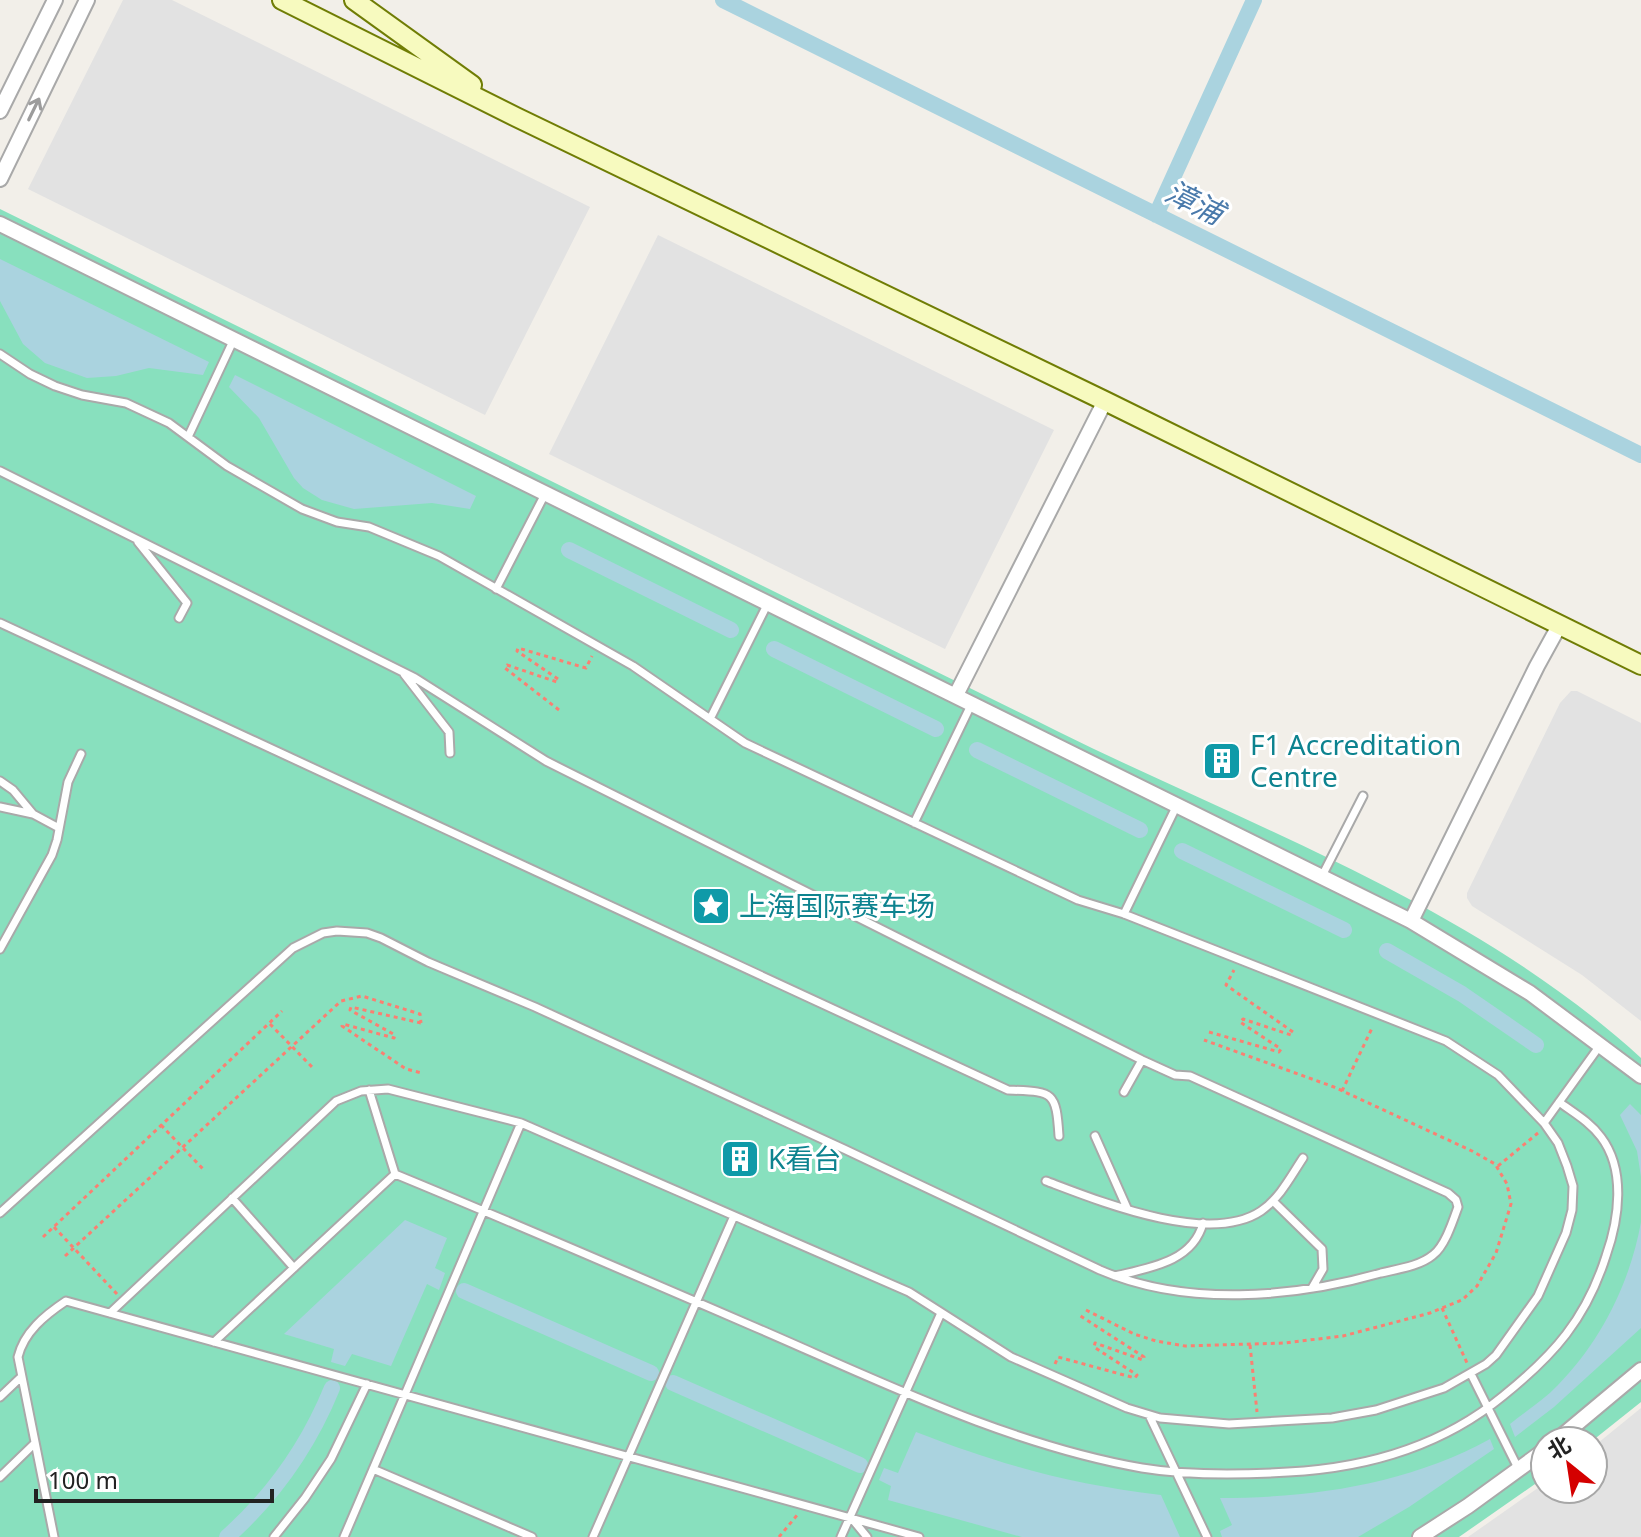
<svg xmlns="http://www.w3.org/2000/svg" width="1641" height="1537" font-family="'Noto Sans','Noto Sans SC',sans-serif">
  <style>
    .pitch { fill: #88e0be }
    .parking { fill: #e2e2e2 }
    .water { fill: #aad3df }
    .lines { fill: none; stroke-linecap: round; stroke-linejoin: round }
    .canal { stroke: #aad3df; stroke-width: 16 }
    .lane-casing { stroke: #a9a9a9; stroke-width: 11 }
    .street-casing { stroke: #a9a9a9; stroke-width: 18 }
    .secondary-casing { stroke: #707d05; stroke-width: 22 }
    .path { stroke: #fa8072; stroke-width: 3; stroke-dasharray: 4 4; stroke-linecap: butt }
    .lane { stroke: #fff; stroke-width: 7 }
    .street { stroke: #fff; stroke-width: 14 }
    .secondary { stroke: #f7fabf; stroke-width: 18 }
    .oneway { stroke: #9c9c9c }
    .labels { text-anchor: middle; stroke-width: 6; stroke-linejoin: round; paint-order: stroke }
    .culture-label { font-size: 28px; fill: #0d838f; stroke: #fff; text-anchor: start }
    .water-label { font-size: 30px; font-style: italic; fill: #4a7aab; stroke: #fff }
  </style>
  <rect width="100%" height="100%" fill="#f2efe9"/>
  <path class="pitch" d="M0,209C353,383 706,558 1059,732C1258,830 1475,906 1641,1058V1402L1592,1441H1545V1477L1459,1537H0Z"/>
  <path class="parking" d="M123,0H172L590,207L485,415L28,189Z
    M658,235L1054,430L945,649L549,454Z
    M1571,691H1577L1641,723V1021L1582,975L1472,906L1467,898V893L1560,703Z
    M1641,1408V1537H1468L1545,1483V1489H1593V1447Z"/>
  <path class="water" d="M0,259L209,362L203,375L149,368L116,376L87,378L45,363L23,344L0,301Z
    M235,375L476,496L470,509L432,503L354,509L322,500L303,488L294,478L259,418L229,387Z
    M1630,1104L1641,1115V1177L1637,1151L1620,1115Z
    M405,1220L447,1238L435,1268L445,1273L439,1290L427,1284L391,1366L352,1354L345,1366L331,1362L334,1349L284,1334Z
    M1641,1222V1328L1554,1407L1515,1437L1510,1424C1526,1411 1544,1400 1558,1385C1601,1341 1630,1283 1641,1222Z
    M916,1432C1001,1465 1070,1484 1161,1495L1180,1537H1022L888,1500L891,1486L879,1480L884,1468L898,1473Z
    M1490,1439L1494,1449L1409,1507L1358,1537H1222L1220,1531L1232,1525L1220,1498C1313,1498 1408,1484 1490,1439Z"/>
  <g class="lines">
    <path class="canal" d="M723,0L1641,455
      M1156,215L1254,0
      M569,550L731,630
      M774,649L936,729
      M977,750L1140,830
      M1182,851L1344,930
      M1387,951L1462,994L1536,1045
      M464,1291L651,1373
      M673,1383L860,1465
      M227,1537C274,1495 308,1447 332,1388"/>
    <g class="lane-casing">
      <path id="lane" d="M0,354L30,374L55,386L82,395L126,403L169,423L227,466L302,509L337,522L369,527L439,556L633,666L745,743L1078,900L1124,914L1446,1041L1498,1075L1544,1123L1558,1143L1567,1166L1573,1186L1572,1210L1566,1233L1538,1296L1496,1355L1486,1364L1444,1388L1376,1410L1332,1418L1229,1424L1160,1418L1127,1408L1011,1357L909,1292L521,1123L388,1089L361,1091L336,1101L110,1313
        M188,437L234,339
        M0,471L415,678L546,761L1142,1060L1175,1075L1190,1076L1448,1193L1456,1200L1458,1207C1453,1221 1445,1246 1433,1255C1420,1266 1398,1269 1381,1273C1293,1298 1186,1307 1100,1270L844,1149L535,1007L428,962L381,938L367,933L337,931L323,933L293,948L0,1213
        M138,542L187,603L179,618
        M496,589L545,494
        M0,623L1008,1090C1053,1092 1056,1090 1059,1136
        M404,674L449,732L450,753
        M710,719L768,603
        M0,781L13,790L33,814L59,828
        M0,807L33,814
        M914,823L972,703
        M1322,876L1363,796
        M1124,914L1177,805
        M0,949L52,855L57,840L68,782L81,754
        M369,1090L395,1174
        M1124,1092L1142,1060
        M1544,1123L1601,1044
        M1095,1136L1127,1208
        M1046,1181C1099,1201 1209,1246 1261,1211C1280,1198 1291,1176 1303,1158
        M232,1198L294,1268
        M1273,1201L1322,1249L1323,1269L1312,1288
        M1115,1276C1149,1268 1193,1262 1203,1223
        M214,1342L395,1174C514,1223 632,1274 750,1325C876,1379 1005,1444 1142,1468C1190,1476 1240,1475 1288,1472C1366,1468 1442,1446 1503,1396C1554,1355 1586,1319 1606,1256C1619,1219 1626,1170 1601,1137C1590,1122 1574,1113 1559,1102
        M1471,1374L1519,1470
        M0,1397L20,1378
        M1149,1415L1207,1537
        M373,1469L532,1537
        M0,1477L34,1444
        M853,1520L867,1537
        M54,1537L18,1357C24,1332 45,1315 66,1301L919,1537
        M274,1537L305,1498L331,1459L367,1384
        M344,1537L521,1123
        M593,1537L734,1216
        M841,1537L941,1313"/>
    </g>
    <g class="street-casing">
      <path id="street" d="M0,111L55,0
        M0,179L87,0
        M0,224L1411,921L1530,993L1641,1076
        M956,695L1105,401
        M1411,921L1537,666L1559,626
        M1556,1441L1641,1370
        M1420,1537L1468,1506L1545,1450"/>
    </g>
    <g class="secondary-casing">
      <path id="secondary" d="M282,0L516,117L1105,401L1641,665
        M354,0L472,85"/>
    </g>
    <path class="path" d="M559,710L505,668L507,665L557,682L558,679L517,651L518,648L586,668L592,656
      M421,1023L351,1007L350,1010L395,1035L394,1038L343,1024L342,1026L406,1069L422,1073
      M270,1024L312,1067
      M1209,1032L1279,1052L1281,1049L1240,1022L1243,1019L1291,1035L1293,1032L1226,985L1234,970
      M1342,1091L1373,1026
      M161,1125L204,1170
      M1498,1166L1538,1133
      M54,1227L117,1294
      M43,1237L282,1011
      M65,1256L341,1001L362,996L420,1014L421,1023
      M1442,1308L1467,1363
      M1086,1310L1134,1334L1156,1341L1185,1346L1284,1343L1343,1336L1430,1313L1462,1300L1477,1286L1496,1253L1511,1204L1507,1184L1495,1164L1472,1151L1334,1087L1204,1040
      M1250,1345L1257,1412
      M1055,1364L1058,1357L1135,1378L1137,1375L1094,1347L1095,1343L1143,1360L1144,1357L1079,1315
      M779,1537L798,1514"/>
    <use href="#lane" class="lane"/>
    <use href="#street" class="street"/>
    <use href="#secondary" class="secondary"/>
  </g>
  <defs><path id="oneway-shaft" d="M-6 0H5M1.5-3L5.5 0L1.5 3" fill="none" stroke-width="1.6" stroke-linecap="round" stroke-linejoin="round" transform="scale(2)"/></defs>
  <use class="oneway" href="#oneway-shaft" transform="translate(34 109) rotate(-64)"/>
  <defs>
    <g id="building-square" transform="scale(2)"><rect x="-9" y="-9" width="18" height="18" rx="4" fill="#0f9aa8" stroke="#fff"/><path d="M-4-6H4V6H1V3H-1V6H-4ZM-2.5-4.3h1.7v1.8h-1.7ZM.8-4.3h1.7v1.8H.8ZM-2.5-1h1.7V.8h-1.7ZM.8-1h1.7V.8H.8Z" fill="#fff"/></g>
    <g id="sight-square" transform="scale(2)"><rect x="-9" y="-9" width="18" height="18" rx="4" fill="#0f9aa8" stroke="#fff"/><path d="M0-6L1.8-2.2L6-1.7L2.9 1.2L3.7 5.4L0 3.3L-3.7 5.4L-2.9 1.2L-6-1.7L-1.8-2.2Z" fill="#fff"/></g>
  </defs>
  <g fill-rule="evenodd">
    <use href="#building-square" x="1222" y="761"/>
    <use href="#sight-square" x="711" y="906"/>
    <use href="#building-square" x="740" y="1159"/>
  </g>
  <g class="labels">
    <g class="culture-label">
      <text x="1250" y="755">F1 Accreditation<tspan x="1250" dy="32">Centre</tspan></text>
      <text x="739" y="916">上海国际赛车场</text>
      <text x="768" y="1169">K看台</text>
    </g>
    <g class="water-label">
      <text transform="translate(1194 203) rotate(26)" y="10">漳浦</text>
    </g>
  </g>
  <g transform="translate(1569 1465) rotate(330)"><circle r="38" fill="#ffffff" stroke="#a7a7a7" stroke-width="2"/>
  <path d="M0-6L14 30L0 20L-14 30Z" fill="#d40000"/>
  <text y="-12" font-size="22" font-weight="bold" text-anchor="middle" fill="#222222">北</text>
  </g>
  <path d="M36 1489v12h236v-12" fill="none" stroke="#222222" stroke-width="4"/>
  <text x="48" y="1489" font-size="24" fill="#222222" stroke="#ffffff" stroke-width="6" paint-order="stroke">100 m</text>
</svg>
